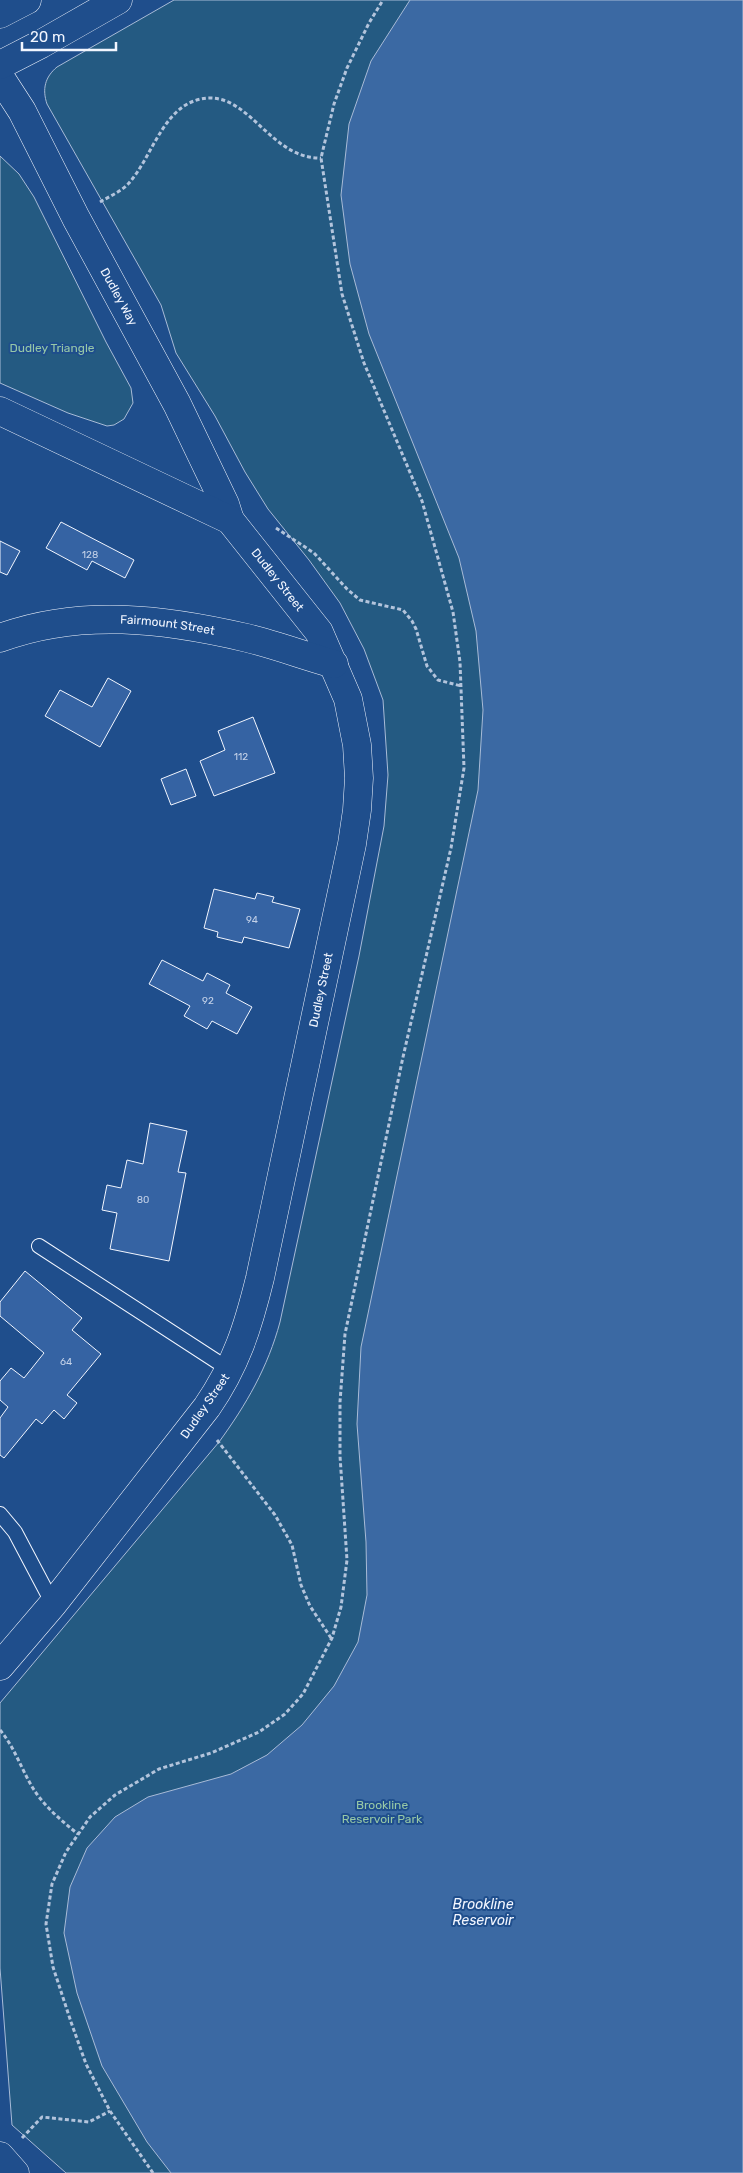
<svg xmlns="http://www.w3.org/2000/svg" width="743" height="2173" font-family="Rubik,sans-serif">
  <style>
    .green { fill: #245a82; stroke: #a8bbd7 }
    .water { fill: #3b69a3; stroke: #a8bbd7 }
    .building { fill: #3563a3; stroke: #f2f6ff }
    .lines { fill: none; stroke-linecap: round; stroke-linejoin: round }
    .lane-casing { stroke: #f2f6ff; stroke-width: 16 }
    .street-casing { stroke: #f2f6ff; stroke-width: 29 }
    .secondary-casing { stroke: #f2f6ff; stroke-width: 29 }
    .path { stroke: #b3c4dc; stroke-width: 3; stroke-dasharray: 4 2.5; stroke-linecap: butt }
    .lane { stroke: #1f4e8c; stroke-width: 14 }
    .street { stroke: #1f4e8c; stroke-width: 28 }
    .secondary { stroke: #1f4e8c; stroke-width: 28 }
    .labels { text-anchor: middle; stroke-width: 4; stroke-linejoin: round; paint-order: stroke }
    .number-label { font-size: 10px; fill: #c3d1e8 }
    .street-label { font-size: 12px; fill: #f2f6ff; stroke: #1f4e8c }
    .park-label { font-size: 12px; fill: #97c8a6; stroke: #1f4e8c }
    .water-label { font-size: 14px; font-style: italic; fill: #f2f6ff; stroke: #1f4e8c }
  </style>
  <rect width="100%" height="100%" fill="#1f4e8c"/>
  <path class="green" d="M174,0H743V2173H66L12,2125L0,1968V1703L219,1442C246,1405 268,1367 280,1322L359,956L384,826L388,775L383,700L364,649L340,603L309,560L268,509L245,472L215,416L176,353L161,305L47,104C42,89 45,77 57,67Z
    M0,156L19,174L34,197L106,342L131,388L133,403L124,419L114,425L107,426L68,413L0,383Z"/>
  <path class="water" d="M410,0H743V2173H171L147,2142L102,2066L77,1993L64,1933L70,1887L87,1848L115,1817L148,1797L231,1774L267,1755L302,1725L334,1686L358,1642L367,1595L366,1542L357,1424L361,1347L478,790L483,710L476,631L459,558L369,334L350,264L341,195L349,124L371,61Z"/>
  <path class="building" d="M61,522L134,560L125,578L92,561L87,570L46,548Z
    M0,541L20,551L7,575L0,572Z
    M108,678L131,691L100,747L45,716L60,690L92,707Z
    M253,717L275,773L214,796L200,761L225,750L218,731Z
    M186,769L196,796L171,805L161,779Z
    M214,889L255,899L257,893L274,897L272,902L300,909L289,948L244,937L242,943L217,937L218,932L204,928Z
    M162,960L203,981L207,973L230,985L226,993L252,1007L237,1034L212,1021L207,1029L184,1016L190,1006L149,984Z
    M150,1123L187,1131L178,1172L186,1173L169,1261L110,1249L117,1213L102,1210L107,1185L121,1188L127,1160L143,1164Z
    M25,1271L82,1318L72,1330L101,1354L67,1395L77,1403L64,1419L54,1410L42,1424L36,1419L4,1458L0,1455V1418L8,1407L0,1400V1381L11,1368L24,1378L44,1353L0,1316V1302Z"/>
  <g class="lines">
    <g class="lane-casing">
      <path id="lane" d="M39,1246L230,1370
        M0,1514L15,1532L53,1604"/>
    </g>
    <g class="street-casing">
      <g id="street">
        <path id="s1" d="M0,77L22,111L76,218L177,404L225,504L230,520"/>
        <path id="s2" d="M0,411L230,520L319,632L348,699L357,745L359,778L357,810L352,844L260,1278C248,1327 236,1365 207,1407L53,1604L0,1666"/>
        <path id="s3" d="M0,638C80,608 166,619 247,638C276,645 305,656 334,664"/>
        <path d="M0,2156L15,2173"/>
      </g>
    </g>
    <g class="secondary-casing">
      <path id="secondary" d="M0,14L27,0
        M0,65L41,44L118,0"/>
    </g>
    <path class="path" d="M100,202C110,196 122,191 129,183C154,155 164,100 209,98C251,97 272,159 321,158
      M276,528L314,553L347,589L360,600L403,610L412,621L416,629L427,666L438,680L461,686
      M217,1440L275,1515L292,1545L301,1585L310,1606L331,1638
      M0,1730C17,1750 23,1776 39,1797C50,1811 64,1823 78,1834
      M22,2138L42,2117L89,2122L110,2111
      M153,2173L110,2111L86,2064L71,2022L53,1967L46,1924L52,1884L66,1852L90,1817L115,1795L159,1769L211,1753L259,1732L285,1714L303,1694L332,1638L341,1607L347,1560L340,1456V1402L345,1334L403,1057L451,848L464,768L460,662L453,612L422,501L364,363L342,294L321,158L334,104L347,68L369,23L383,0"/>
    <use href="#lane" class="lane"/>
    <use href="#street" class="street"/>
    <use href="#secondary" class="secondary"/>
  </g>
  <g class="labels">
    <g class="number-label">
      <text x="90" y="558">128</text>
      <text x="241" y="760">112</text>
      <text x="252" y="923">94</text>
      <text x="208" y="1004">92</text>
      <text x="143" y="1203">80</text>
      <text x="66" y="1365">64</text>
    </g>
    <g class="street-label">
      <text dy="4" stroke="none"><textPath href="#s1" startOffset="250">Dudley Way</textPath></text>
      <text dy="4" stroke="none"><textPath href="#s2" startOffset="331">Dudley Street</textPath></text>
      <text dy="4" stroke="none"><textPath href="#s3" startOffset="170">Fairmount Street</textPath></text>
      <text transform="translate(321 990) rotate(-78)" y="4">Dudley Street</text>
      <text transform="translate(205 1406) rotate(-55)" y="4">Dudley Street</text>
    </g>
    <g class="park-label">
      <text x="52" y="352">Dudley Triangle</text>
      <text x="382" y="1809">Brookline<tspan x="382" dy="14">Reservoir Park</tspan></text>
    </g>
    <g class="water-label">
      <text x="483" y="1909">Brookline<tspan x="483" dy="16">Reservoir</tspan></text>
    </g>
  </g>
  <path d="M22 42v8h94v-8" fill="none" stroke="#f2f6ff" stroke-width="2.5"/>
  <text x="30" y="42" font-size="15" fill="#f2f6ff" stroke="#1f4e8c" stroke-width="4" paint-order="stroke">20 m</text>
</svg>
